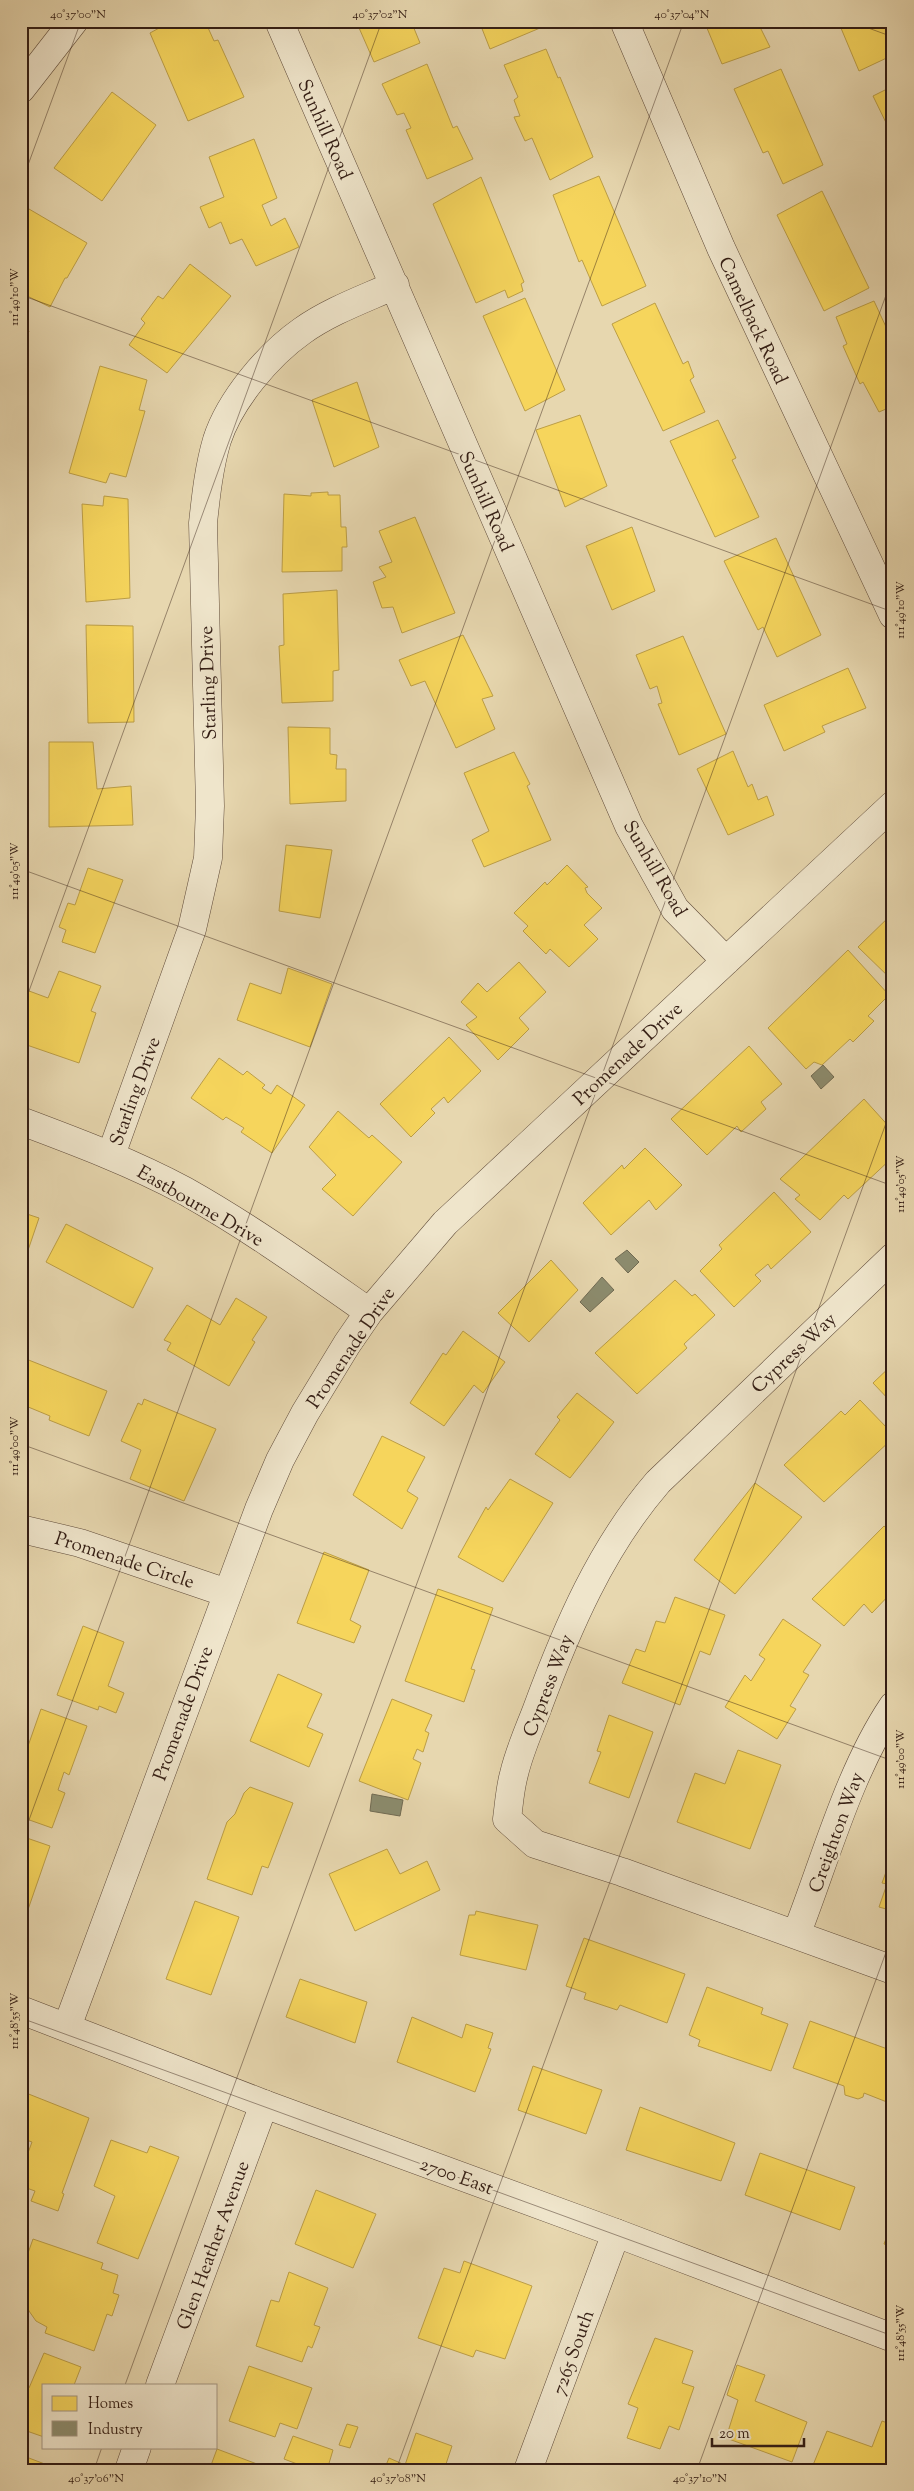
<svg xmlns="http://www.w3.org/2000/svg" width="914" height="2491" font-family="'Sorts Mill Goudy',serif">
  <style>
    .homes { fill: #f6d55c; stroke: #bc9e46 }
    .industry { fill: #8c8c6e; stroke: #716b53 }
    .lines { fill: none; stroke-linecap: round; stroke-linejoin: round }
    .minor-casing { stroke: #604c3b; stroke-width: 29 }
    .tertiary-casing { stroke: #604c3b; stroke-width: 29 }
    .minor { stroke: #efe5cb; stroke-width: 28 }
    .tertiary { stroke: #efe5cb; stroke-width: 28 }
    .ticks { fill: none; stroke: #331d14; stroke-width: 1; stroke-opacity: 0.45 }
    .labels { text-anchor: middle; stroke-width: 5; stroke-linejoin: round; paint-order: stroke }
    .street-label { font-size: 19px; fill: #331d14; stroke: #efe5cb }
    .neatline { fill: none; stroke: #331d14; stroke-width: 2 }
    .ticks-label { font-size: 12px; text-anchor: middle; fill: #331d14 }
  </style>
  <rect width="100%" height="100%" fill="#e7d7af"/>
  <filter id="stains"><feTurbulence type="fractalNoise" baseFrequency=".004" numOctaves="4"/><feColorMatrix values="0 0 0 0 .2 0 0 0 0 .09 0 0 0 0 .02 0 0 0 .5 -.17"/></filter>
  <radialGradient id="worn" r=".72"><stop offset=".6" stop-color="#630" stop-opacity="0"/><stop offset="1" stop-color="#630" stop-opacity=".3"/></radialGradient>
  <path class="homes" d="M172,21H205L214,41L218,40L244,97L188,121L150,33Z
    M356,21H411L420,43L374,62Z
    M479,21H537L540,28L490,49Z
    M704,21H757L770,47L722,64Z
    M838,21H886L893,36V55L859,71Z
    M546,49L558,78L560,77L593,157L550,180L532,138L525,141L514,117L520,116L514,100L518,97L504,65Z
    M427,64L453,128L457,126L473,159L427,179L406,130L411,128L404,113L397,115L382,84Z
    M781,69L823,165L783,184L768,151L763,153L734,89Z
    M893,86V137L873,96Z
    M112,92L156,125L102,201L54,168Z
    M254,139L277,198L262,205L271,226L285,218L299,247L256,266L242,239L230,244L221,222L209,228L200,207L224,197L209,157Z
    M599,176L646,286L602,306L582,260L579,262L553,195Z
    M481,177L524,282L521,284L523,291L508,298L505,290L476,303L433,204Z
    M822,191L869,288L824,311L777,215Z
    M29,209L87,243L67,278H65L50,307L21,293V263L28,249L21,246V223Z
    M190,264L231,296L167,373L129,345L145,323L141,319L158,296L163,299Z
    M525,298L565,390L525,411L483,316Z
    M874,301L893,342V406L879,412L863,382L860,384L843,346L847,344L836,317Z
    M655,303L683,364L688,361L694,377L690,380L705,412L663,431L612,324Z
    M21,328L29,331L21,354Z
    M100,366L147,380L139,410L145,411L126,477L110,473L106,483L69,473Z
    M357,382L379,447L334,467L312,400Z
    M580,415L607,486L565,507L536,430Z
    M718,420L736,458L732,460L759,517L715,537L670,441Z
    M328,492V495H340L341,527H346L347,547H342V571L282,572L284,494L311,496V493Z
    M104,496L128,499L130,598L86,602L82,504L103,506Z
    M415,517L455,613L402,633L393,607L382,608L373,582L386,577L379,567L392,562L379,531Z
    M632,527L655,591L612,610L586,546Z
    M776,538L821,635L777,657L763,627L758,630L724,561Z
    M337,590L339,670L333,671V701L282,703L279,646L284,645L283,594Z
    M86,625L133,626L134,722L88,723Z
    M463,635L493,696L482,699L495,729L456,748L425,681L411,686L399,660Z
    M683,636L726,734L679,755L658,704L662,703L657,686L650,689L636,655Z
    M848,668L866,708L822,726L825,732L784,751L764,705Z
    M288,727L330,728V754L337,755L336,769H346V801L290,804Z
    M49,742H93L97,789L131,786L133,825L49,827Z
    M733,751L748,787L752,784L758,800L767,796L774,815L728,835L697,769Z
    M514,752L530,784L527,786L551,840L484,867L472,840L489,831L464,773Z
    M286,845L332,850L320,918L279,911Z
    M567,865L588,887L585,888L587,893L602,908L584,925L598,939L569,967L550,949L546,954L523,931L528,926L514,913L545,882L547,885Z
    M88,868L123,880L95,953L62,942L66,930L59,927L68,903L75,905Z
    M893,913V981L858,947Z
    M848,950L889,995L868,1016L874,1021L853,1042L850,1039L822,1065L814,1062L806,1069L768,1028Z
    M519,962L546,992L519,1018L529,1029L498,1060L466,1025L477,1017L461,1002L478,983L487,992Z
    M288,968L332,984L310,1047L237,1020L250,983L281,994Z
    M59,971L101,986L91,1011L96,1013L79,1063L21,1043V988L48,998Z
    M449,1037L481,1071L448,1103L444,1097L431,1109L435,1113L411,1137L380,1104Z
    M749,1046L782,1084L761,1102L766,1109L741,1132L737,1126L707,1155L671,1119Z
    M219,1058L243,1075L247,1071L265,1085L262,1088L271,1094L277,1085L305,1105L272,1153L241,1132L244,1128L226,1117L223,1120L191,1098Z
    M864,1099L893,1131V1157L848,1199L844,1195L820,1220L795,1199L800,1195L780,1179Z
    M338,1111L369,1138L372,1135L402,1162L353,1216L322,1189L336,1175L309,1147Z
    M645,1148L682,1185L656,1210L649,1200L611,1235L583,1203L622,1165L624,1169Z
    M774,1192L811,1232L771,1269L768,1264L755,1275L761,1281L734,1307L700,1271L722,1249L719,1245Z
    M21,1212L39,1218L23,1265L21,1264Z
    M66,1224L153,1268L133,1308L46,1262Z
    M551,1260L578,1290L529,1342L498,1313Z
    M675,1280L692,1296L695,1294L715,1315L684,1344L687,1348L637,1394L595,1353Z
    M236,1298L267,1317L252,1340L255,1342L229,1386L167,1350L171,1343L164,1340L187,1305L220,1325Z
    M463,1331L505,1362L483,1393L474,1385L444,1426L410,1403L443,1353L446,1355Z
    M21,1357L107,1391L89,1436L49,1420L50,1416L21,1404Z
    M893,1364V1404L873,1383Z
    M577,1393L614,1422L570,1478L535,1454L560,1420L557,1417Z
    M144,1399L216,1429L184,1501L130,1479L141,1450L121,1441L138,1403L142,1405Z
    M860,1400L889,1430L885,1434L891,1440L824,1502L784,1465L841,1411L845,1415Z
    M382,1436L425,1457L407,1491L418,1498L402,1529L353,1495Z
    M510,1479L553,1503L503,1582L458,1557L486,1507L488,1510Z
    M755,1483L802,1517L735,1594L694,1560Z
    M884,1526L893,1534V1591L872,1613L864,1604L844,1626L812,1599Z
    M324,1552L369,1570L350,1620L361,1626L354,1643L297,1623Z
    M438,1589L493,1608L471,1669L475,1670L464,1702L405,1681Z
    M675,1597L725,1615L710,1655L700,1651L680,1705L622,1683L636,1649L645,1652L656,1621L665,1623Z
    M783,1619L821,1645L803,1672L809,1675L790,1706L796,1709L777,1739L725,1707L745,1675L751,1681L765,1659L759,1655Z
    M83,1626L124,1642L108,1686L124,1693L116,1713L99,1706L98,1710L57,1695Z
    M278,1674L322,1694L307,1727L323,1734L309,1767L250,1741Z
    M392,1699L432,1715L425,1731L429,1733L423,1752L417,1749L413,1759L421,1763L408,1800L359,1781Z
    M41,1709L87,1726L69,1775L64,1772L58,1790L65,1793L52,1828L21,1817V1766Z
    M609,1715L653,1732L629,1798L589,1783L601,1752L597,1751Z
    M738,1750L781,1765L750,1849L677,1822L695,1773L725,1784Z
    M250,1787L293,1803L268,1868L262,1866L252,1895L207,1879L227,1822L235,1814L244,1793Z
    M21,1836L50,1846L23,1924H21Z
    M387,1849L400,1874L427,1861L440,1890L355,1931L329,1874Z
    M890,1861L893,1862V1911L879,1907L887,1884L882,1883Z
    M195,1901L239,1917L211,1995L166,1979Z
    M476,1911L538,1925L526,1970L460,1955L469,1915H475Z
    M584,1938L685,1974L667,2023L620,2005L617,2010L584,1999L586,1993L566,1986Z
    M300,1979L367,2002L355,2043L286,2017Z
    M707,1987L763,2008L761,2014L788,2024L771,2071L698,2046L700,2040L689,2035Z
    M412,2017L462,2038L466,2024L493,2033L488,2048L491,2049L475,2092L397,2062Z
    M810,2021L893,2051L892,2104L864,2093L863,2097L858,2099L845,2095L844,2086L793,2068Z
    M533,2066L602,2090L586,2134L518,2110Z
    M21,2091L89,2118L62,2193L64,2194L58,2211L31,2201L35,2191L21,2186V2172L32,2142L21,2138Z
    M640,2107L735,2143L721,2181L626,2150Z
    M111,2140L147,2153L150,2146L179,2157L138,2259L97,2243L115,2196L94,2186Z
    M760,2153L855,2187L840,2230L745,2195Z
    M316,2190L376,2214L353,2268L295,2244Z
    M893,2220V2247L884,2244Z
    M33,2239L103,2263L101,2269L118,2275L113,2293L119,2295L112,2316L107,2314L94,2351L45,2333L47,2327L36,2321L29,2311L23,2294L25,2282L21,2281V2273Z
    M464,2261L532,2286L505,2359L476,2350L473,2357L418,2338L444,2268L460,2273Z
    M289,2272L328,2288L314,2325L320,2327L312,2348L308,2346L302,2362L256,2346L271,2300L279,2302Z
    M655,2338L693,2351L682,2383L694,2387L679,2430L669,2426L660,2449L627,2438L638,2408L628,2404Z
    M44,2353L81,2367L74,2385H44V2437L21,2429V2394L24,2386L29,2388Z
    M737,2365L765,2375L755,2401L807,2422L792,2462L726,2438L738,2400L727,2395Z
    M249,2366L312,2388L297,2429L280,2423L275,2437L229,2421Z
    M882,2421L893,2425V2461L891,2460L887,2470H811L827,2431L872,2447Z
    M347,2424L358,2427L350,2448L339,2445Z
    M416,2433L452,2446L444,2470H384L389,2458L405,2465Z
    M293,2436L333,2450L327,2470H313L284,2459Z
    M217,2449L273,2470L210,2468Z
    M21,2455L50,2466L49,2470H21Z"/>
  <path class="industry" d="M823,1065L834,1077L821,1089L811,1076Z
    M627,1250L639,1262L628,1273L615,1259Z
    M602,1277L614,1290L590,1312L580,1302Z
    M372,1794L403,1800L400,1816L370,1811Z"/>
  <g class="lines">
    <g class="minor-casing">
      <path id="minor" d="M279,21L629,826L675,909L726,961
        M624,21L721,248L893,615
        M21,89L74,21
        M21,1121C77,1142 133,1163 185,1191C249,1227 309,1270 369,1312
        M111,1155L192,929L208,858L210,806L203,523C206,495 209,467 217,440C230,400 268,355 302,331C330,311 364,299 395,285
        M893,1257L658,1482C601,1548 567,1628 537,1709C529,1730 519,1752 514,1774C510,1788 509,1804 507,1819L535,1844L622,1872L893,1970
        M21,1529L80,1543L227,1593
        M796,1935C825,1861 849,1771 893,1706
        M67,2027L259,1509L280,1460L305,1413L347,1344L369,1312L445,1223L893,805
        M160,2385L264,2104
        M129,2470L137,2447
        M528,2470L616,2233"/>
    </g>
    <g class="tertiary-casing">
      <path id="tertiary" d="M21,2010L264,2104L616,2233L893,2338"/>
    </g>
    <use href="#minor" class="minor"/>
    <use href="#tertiary" class="tertiary"/>
  </g>
  <path class="ticks" d="M849,21L893,37M21,184L81,21M21,295L893,612M21,869L893,1186M21,1013L382,21M21,1444L893,1761M21,1842L684,21M21,2018L893,2336M125,2385L893,276M94,2470L102,2447M396,2470L893,1104M697,2470L893,1933"/>
  <g class="labels">
    <g class="street-label">
      <text transform="translate(326 129) rotate(66)" y="7">Sunhill Road</text>
      <text transform="translate(754 320) rotate(65)" y="7">Camelback Road</text>
      <text transform="translate(487 501) rotate(66)" y="7">Sunhill Road</text>
      <text transform="translate(207 683) rotate(-92)" y="7">Starling Drive</text>
      <text transform="translate(656 868) rotate(60)" y="7">Sunhill Road</text>
      <text transform="translate(627 1053) rotate(-43)" y="7">Promenade Drive</text>
      <text transform="translate(134 1091) rotate(-70)" y="7">Starling Drive</text>
      <text transform="translate(201 1205) rotate(30)" y="7">Eastbourne Drive</text>
      <text transform="translate(350 1347) rotate(-56)" y="7">Promenade Drive</text>
      <text transform="translate(793 1352) rotate(-43)" y="7">Cypress Way</text>
      <text transform="translate(125 1559) rotate(18)" y="7">Promenade Circle</text>
      <text transform="translate(547 1685) rotate(-69)" y="7">Cypress Way</text>
      <text transform="translate(182 1713) rotate(-70)" y="7">Promenade Drive</text>
      <text transform="translate(835 1832) rotate(-70)" y="7">Creighton Way</text>
      <text transform="translate(457 2175) rotate(20)" y="7">2700 East</text>
      <text transform="translate(212 2245) rotate(-70)" y="7">Glen Heather Avenue</text>
      <text transform="translate(572 2352) rotate(-70)" y="7">7265 South</text>
    </g>
  </g>
  <rect width="914" height="2491" fill="none" stroke="#e7d7af" stroke-width="55"/>
  <rect x="42" y="2384" width="175" height="65" fill="#efe5cb" stroke="#a49582"/>
  <rect x="52" y="2396" width="25" height="15" fill="#f6d55c" stroke="#a49582"/>
  <text x="88" y="2408" font-size="15" fill="#331d14">Homes</text>
  <rect x="52" y="2421" width="25" height="15" fill="#8c8c6e" stroke="#a49582"/>
  <text x="88" y="2434" font-size="15" fill="#331d14">Industry</text>
  <path d="M712 2438v8h92v-8" fill="none" stroke="#331d14" stroke-width="2.5"/>
  <text x="719" y="2438" font-size="15" fill="#331d14" stroke="#efe5cb" stroke-width="4" paint-order="stroke">20 m</text>
  <rect x="28" y="28" width="858" height="2436" class="neatline"/>
  <g class="ticks-label">
    <text x="78" y="18">40°37'00"N</text>
    <text x="380" y="18">40°37'02"N</text>
    <text x="682" y="18">40°37'04"N</text>
    <text transform="translate(14 297) rotate(-90)" y="4">111°49'10"W</text>
    <text transform="translate(900 610) rotate(-90)" y="4">111°49'10"W</text>
    <text transform="translate(14 871) rotate(-90)" y="4">111°49'05"W</text>
    <text transform="translate(900 1184) rotate(-90)" y="4">111°49'05"W</text>
    <text transform="translate(14 1446) rotate(-90)" y="4">111°49'00"W</text>
    <text transform="translate(900 1759) rotate(-90)" y="4">111°49'00"W</text>
    <text transform="translate(14 2021) rotate(-90)" y="4">111°48'55"W</text>
    <text transform="translate(900 2333) rotate(-90)" y="4">111°48'55"W</text>
    <text x="96" y="2482">40°37'06"N</text>
    <text x="398" y="2482">40°37'08"N</text>
    <text x="700" y="2482">40°37'10"N</text>
  </g>
  <rect width="100%" height="100%" filter="url(#stains)"/>
  <rect width="100%" height="100%" fill="url(#worn)"/>
</svg>
